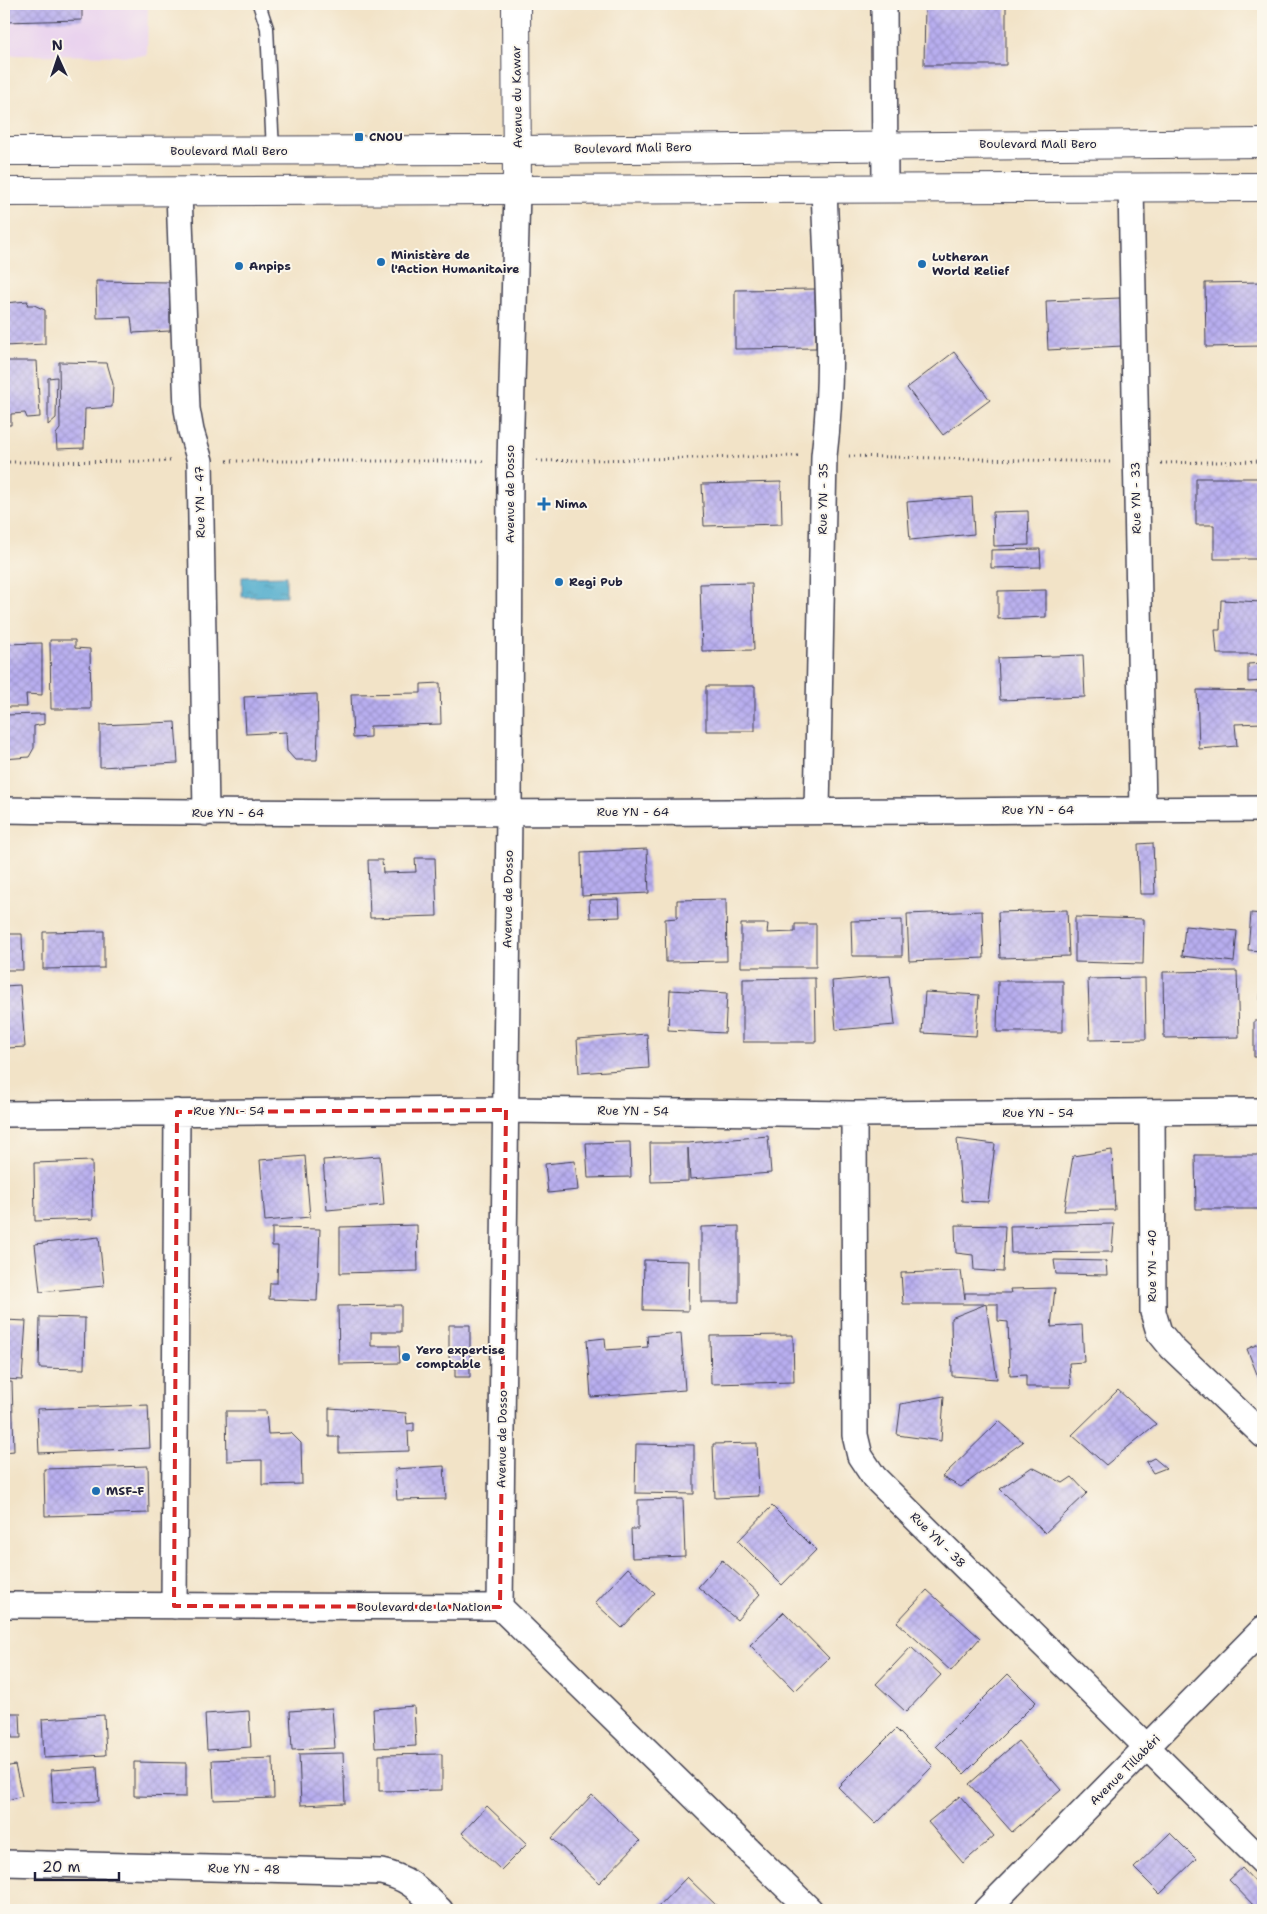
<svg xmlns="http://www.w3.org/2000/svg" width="1267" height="1914" font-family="'Shantell Sans',sans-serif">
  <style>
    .built { fill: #e9d2ee }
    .water { fill: url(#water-ripples); stroke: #386684 }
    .building { fill: url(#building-cross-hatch) }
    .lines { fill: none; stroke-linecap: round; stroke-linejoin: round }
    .lane-casing { stroke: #413f50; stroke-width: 15 }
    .street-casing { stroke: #413f50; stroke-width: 28 }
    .secondary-casing { stroke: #413f50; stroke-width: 30 }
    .primary-casing { stroke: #413f50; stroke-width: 30 }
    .path { stroke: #413f50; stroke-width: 3; stroke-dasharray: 1 4; stroke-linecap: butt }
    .lane { stroke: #fff; stroke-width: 12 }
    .street { stroke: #fff; stroke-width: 25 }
    .secondary { stroke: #fff; stroke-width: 28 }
    .primary { stroke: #fff; stroke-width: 28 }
    .marked { fill: none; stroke: #d62828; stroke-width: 4; stroke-dasharray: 10 6; stroke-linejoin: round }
    .poi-dot { fill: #1f6fb2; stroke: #fbf7ec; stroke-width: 2 }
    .labels { text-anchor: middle; stroke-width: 4; stroke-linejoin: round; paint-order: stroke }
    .street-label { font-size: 12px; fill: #22223b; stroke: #fbf7ec }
    .poi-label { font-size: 12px; font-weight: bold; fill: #22223b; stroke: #fbf7ec; text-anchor: start }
  </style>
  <defs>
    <pattern id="water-ripples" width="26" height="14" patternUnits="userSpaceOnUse" patternTransform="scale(1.25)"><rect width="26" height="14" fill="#4eabcc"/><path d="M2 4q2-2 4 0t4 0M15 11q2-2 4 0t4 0" fill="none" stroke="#408ba7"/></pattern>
    <pattern id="building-cross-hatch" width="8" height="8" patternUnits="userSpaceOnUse" patternTransform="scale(1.25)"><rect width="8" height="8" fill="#b8aeef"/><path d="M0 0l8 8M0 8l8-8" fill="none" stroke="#9e95ce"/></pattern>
  </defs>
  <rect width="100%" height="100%" fill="#fbf7ec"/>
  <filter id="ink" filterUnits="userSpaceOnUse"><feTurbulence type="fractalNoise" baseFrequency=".02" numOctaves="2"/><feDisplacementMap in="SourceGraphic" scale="10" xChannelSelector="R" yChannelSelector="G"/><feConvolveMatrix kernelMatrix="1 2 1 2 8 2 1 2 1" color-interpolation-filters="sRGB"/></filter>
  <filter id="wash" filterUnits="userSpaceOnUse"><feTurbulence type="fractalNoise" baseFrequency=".0096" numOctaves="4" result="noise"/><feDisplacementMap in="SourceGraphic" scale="20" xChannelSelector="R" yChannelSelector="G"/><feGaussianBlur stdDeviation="1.12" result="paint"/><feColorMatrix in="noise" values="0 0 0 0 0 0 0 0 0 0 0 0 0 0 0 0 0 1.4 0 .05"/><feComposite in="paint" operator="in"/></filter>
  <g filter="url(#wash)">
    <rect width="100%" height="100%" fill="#f2e3c7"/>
    <path class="built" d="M4,4H148L147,56L4,55Z"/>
    <path class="water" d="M286,576V596L242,597V577Z"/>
    <g id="blocks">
      <path class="building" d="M4,4H82V20L4,22Z
        M925,4H1006V65H924Z
        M96,281L170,282V331L133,333L131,317L97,318Z
        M1263,282V346L1206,347L1205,283Z
        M815,289L816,348L735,349V290Z
        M1120,298L1122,346L1048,350L1046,301Z
        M28,301L27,305H34L45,310V344L4,346V303Z
        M954,352L990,400L943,435L907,388Z
        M4,361H37L40,417L27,418L25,413L11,414V425H4Z
        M59,362L107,363L113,384L112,407L85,409L84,448L57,449L56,434L60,429Z
        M57,377L56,418L48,425V378Z
        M1196,478H1262L1263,559H1214V525H1196Z
        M781,482L782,524L704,526L702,484Z
        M972,497L974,534L910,540L907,502Z
        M1028,511L1029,545L994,546L993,512Z
        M1040,549L1041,567L991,568V550Z
        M752,583L754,650L702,651L700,584Z
        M1046,590V617L998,619V591Z
        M1221,600L1262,602L1261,654H1217L1215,630H1220Z
        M50,640H75V648L90,649L91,709H51Z
        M42,643V695L26,694L27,707H4V644Z
        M1083,655L1085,697L1000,700L998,658Z
        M1263,663V681L1248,682V664Z
        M440,683L441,724L370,726V737L353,738L351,694L421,693V684Z
        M706,686H755V731H706Z
        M1197,690L1262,691L1263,723L1235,724L1237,746L1199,749Z
        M317,694L318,730L317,760H295L287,751L286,732L246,734L244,697Z
        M44,714V724L34,726V748L29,757L4,759V715Z
        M175,722L178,763L100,767V725Z
        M1153,843L1155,894H1140L1138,844Z
        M647,849L649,893L582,896L581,852Z
        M415,858H435L437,916L370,918L368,860H382L383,873L416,872Z
        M619,899L620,917L590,918L589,900Z
        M726,899L727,961L666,962L665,919L677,918V900Z
        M1067,910L1069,956L1000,958L998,912Z
        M982,911L984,958L909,961L907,914Z
        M1251,913L1263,914V951L1248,950Z
        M1075,917L1144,919L1143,964L1075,962Z
        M902,920V956H852L851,921Z
        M741,924H768L767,933L795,932V924H816V967H741Z
        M1185,926L1237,931L1234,962L1182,956Z
        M104,931V968L43,969V932Z
        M4,934H22L23,970H4Z
        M1237,971L1239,1037L1164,1038L1163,972Z
        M890,976L895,1025L836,1030L832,981Z
        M1261,977H1263V1005H1260Z
        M815,978L816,1042H743V979Z
        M1145,978L1146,1039L1090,1040L1088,979Z
        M998,981H1063V1032H997Z
        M20,985L25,1047L7,1048L6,1039H4V986Z
        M670,990L727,993L725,1033L668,1030Z
        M925,992L979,995L976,1036L922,1033Z
        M1254,1021H1263V1057H1254Z
        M647,1034L649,1068L579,1073L577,1039Z
        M768,1136L771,1173L690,1179L688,1148V1181L651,1182L650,1143H688Z
        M957,1139L995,1144L988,1202L962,1201Z
        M630,1142L631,1177L588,1178L586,1143Z
        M1112,1150L1115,1210L1064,1211L1073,1156Z
        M1195,1155H1263V1209H1196Z
        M305,1156L310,1217L265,1221L260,1160Z
        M380,1156L384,1205L327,1210L323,1160Z
        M92,1161L93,1219L35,1221L34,1163Z
        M575,1161L578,1190L548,1193L545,1164Z
        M1114,1224L1112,1252L1011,1253L1010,1226Z
        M417,1225L418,1271L340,1273V1227Z
        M955,1225L1005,1226L1003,1272L974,1270L973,1255L956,1253Z
        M739,1226V1302H701V1227Z
        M272,1228L320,1229L317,1301L269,1299L270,1283H277L278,1246H272Z
        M99,1237L104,1286L40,1292L35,1244Z
        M644,1260L689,1261L688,1311L643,1310Z
        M1054,1260L1106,1261L1107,1275L1056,1274Z
        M961,1271L965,1299V1293H1011L1010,1289L1055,1288L1051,1327L1082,1325L1084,1362L1069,1363L1071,1387H1026V1375L1010,1376L1008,1322L998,1321V1304H986L997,1379L952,1376L951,1318L986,1304H903L901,1273Z
        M401,1305V1332H371V1346H399L400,1363L339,1364L338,1306Z
        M40,1317L85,1318L84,1369L39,1368Z
        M4,1320L26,1321L22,1380L4,1379Z
        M449,1325H470V1377H455V1361L449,1358Z
        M681,1333L685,1390L591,1397L587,1340L605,1338L606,1350L648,1347L647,1336Z
        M793,1335L794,1382L711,1384L710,1336Z
        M1263,1342V1389L1247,1349Z
        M4,1382H12L14,1451L4,1452Z
        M1118,1390L1156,1424L1106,1465L1072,1435Z
        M944,1396L941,1441L897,1435L901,1404Z
        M148,1405L150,1448L39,1453L37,1409Z
        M329,1408L406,1413L407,1424L414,1423V1431H408L409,1451L339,1453V1437H329Z
        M226,1411H266L268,1434L291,1433L301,1443L302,1484L262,1485V1460L227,1461Z
        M999,1421L1023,1442L961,1487L942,1477Z
        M757,1443L759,1496L715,1498L713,1444Z
        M636,1444L694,1445V1494L635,1493Z
        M1154,1458L1166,1468L1153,1473L1146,1462Z
        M148,1466L149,1513L45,1516L44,1469Z
        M444,1466L446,1499L397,1500L395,1469Z
        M1032,1467L1063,1483L1072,1477L1087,1493L1045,1533L1000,1489Z
        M683,1499L685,1556L632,1558L631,1529H638V1500Z
        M772,1506L816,1550L782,1585L738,1541Z
        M722,1560L760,1594L737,1620L698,1587Z
        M628,1568L655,1593L622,1628L595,1603Z
        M927,1590L980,1638L951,1671L897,1622Z
        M784,1612L829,1658L795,1691L750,1645Z
        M911,1647L941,1675L906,1712L876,1684Z
        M1008,1674L1036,1702L964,1774L936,1746Z
        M414,1706L416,1746L375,1748L373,1709Z
        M332,1708L335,1748L292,1750L290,1711Z
        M249,1711L251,1747L207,1750L205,1714Z
        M10,1713H20L21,1738H12Z
        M104,1715L106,1755L44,1758L42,1719Z
        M896,1729L933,1766L876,1824L838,1787Z
        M1018,1741L1061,1790L1012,1832L969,1784Z
        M343,1753L345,1803L301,1805L299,1754Z
        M442,1754V1790L379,1791V1755Z
        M273,1758L274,1798L214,1800L212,1760Z
        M134,1762L186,1763V1797L134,1796Z
        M15,1765L22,1796L4,1801V1767Z
        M97,1767L99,1801L53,1803L51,1770Z
        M592,1795L640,1841L599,1883L552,1838Z
        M960,1796L994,1836L963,1863L928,1822Z
        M487,1806L527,1844L501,1870L462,1833Z
        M1170,1833L1196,1859L1160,1894L1134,1868Z
        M1242,1868L1263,1890V1910H1258L1229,1880Z
        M687,1877L717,1906L713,1910H655Z"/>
    </g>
  </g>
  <g filter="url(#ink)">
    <use href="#blocks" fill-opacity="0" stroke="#413f50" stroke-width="1"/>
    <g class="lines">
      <g class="lane-casing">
        <path id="lane" d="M259,4L267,28L273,151"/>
      </g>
      <g class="street-casing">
        <path id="street" d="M884,4L885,187
          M1131,187L1143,809
          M179,193L187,409L191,431L200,461L206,813
          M4,810C424,816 843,811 1263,809
          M817,811L824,456C835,367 827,277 824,188
          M1152,1112L1153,1312L1159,1332L1172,1348L1263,1435
          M4,1114L506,1110L854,1114L1263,1111
          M854,1114L855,1435L860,1456L874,1477L1263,1862
          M4,1605L500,1607L810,1910
          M174,1606L177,1112
          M500,1607L509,813L510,461L517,191
          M4,1863L381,1872C410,1878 420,1891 440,1910
          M986,1910L1263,1629"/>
      </g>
      <g class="secondary-casing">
        <path id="secondary" d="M516,4L517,191"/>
      </g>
      <g class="primary-casing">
        <path id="primary" d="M4,151L518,150L1263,143
          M4,192L1263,187"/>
      </g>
      <path class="path" d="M849,456L1110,462
        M227,461H483
        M537,461L798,456
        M4,462L173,461
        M1161,463L1263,461"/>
      <use href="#lane" class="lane"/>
      <use href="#street" class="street"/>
      <use href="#secondary" class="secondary"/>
      <use href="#primary" class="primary"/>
    </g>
  </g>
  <path class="marked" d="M506,1110L500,1607L174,1606L177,1112Z"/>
  <g class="poi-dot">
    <rect x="354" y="132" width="10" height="10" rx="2.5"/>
    <circle cx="381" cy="262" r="5"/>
    <circle cx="922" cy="264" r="5"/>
    <circle cx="239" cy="266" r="5"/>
    <path d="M541.5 496.5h5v5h5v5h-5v5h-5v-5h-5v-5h5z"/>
    <circle cx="559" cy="582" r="5"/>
    <circle cx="406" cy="1357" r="5"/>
    <circle cx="96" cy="1491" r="5"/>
  </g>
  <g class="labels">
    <g class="street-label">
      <text transform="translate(517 97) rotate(-91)" y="4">Avenue du Kawar</text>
      <text x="1038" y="148">Boulevard Mali Bero</text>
      <text transform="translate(633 148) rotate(-1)" y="4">Boulevard Mali Bero</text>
      <text x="229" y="155">Boulevard Mali Bero</text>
      <text transform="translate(510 494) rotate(-90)" y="4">Avenue de Dosso</text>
      <text transform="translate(1136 498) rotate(-91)" y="4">Rue YN - 33</text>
      <text transform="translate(823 499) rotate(-89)" y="4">Rue YN - 35</text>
      <text transform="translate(200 502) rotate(-91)" y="4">Rue YN - 47</text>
      <text x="1038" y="814">Rue YN - 64</text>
      <text x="633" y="816">Rue YN - 64</text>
      <text x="228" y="817">Rue YN - 64</text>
      <text transform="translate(508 899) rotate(-89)" y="4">Avenue de Dosso</text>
      <text x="229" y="1115">Rue YN - 54</text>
      <text transform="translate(633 1111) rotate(1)" y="4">Rue YN - 54</text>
      <text x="1038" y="1117">Rue YN - 54</text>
      <text transform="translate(1152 1266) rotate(-90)" y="4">Rue YN - 40</text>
      <text transform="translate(502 1439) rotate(-89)" y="4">Avenue de Dosso</text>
      <text transform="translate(938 1540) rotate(45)" y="4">Rue YN - 38</text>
      <text x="424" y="1611">Boulevard de la Nation</text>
      <text transform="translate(1125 1770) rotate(-45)" y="4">Avenue Tillabéri</text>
      <text transform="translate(244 1869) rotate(1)" y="4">Rue YN - 48</text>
    </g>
    <g class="poi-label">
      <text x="369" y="141">CNOU</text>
      <text x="391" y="259">Ministère de<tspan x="391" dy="14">l'Action Humanitaire</tspan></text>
      <text x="932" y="261">Lutheran<tspan x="932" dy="14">World Relief</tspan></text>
      <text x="249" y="270">Anpips</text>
      <text x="555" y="508">Nima</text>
      <text x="569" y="586">Regi Pub</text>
      <text x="416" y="1354">Yero expertise<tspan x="416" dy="14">comptable</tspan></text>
      <text x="106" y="1495">MSF-F</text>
    </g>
  </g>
  <rect width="1267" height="1914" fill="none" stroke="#fbf7ec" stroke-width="20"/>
  <g transform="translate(58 58) rotate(357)" stroke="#fbf7ec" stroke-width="4" paint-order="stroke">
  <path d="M0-4L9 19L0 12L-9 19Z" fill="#22223b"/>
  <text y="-8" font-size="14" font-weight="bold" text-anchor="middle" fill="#22223b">N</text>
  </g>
  <path d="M35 1872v8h84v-8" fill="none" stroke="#22223b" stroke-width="2.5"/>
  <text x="42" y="1872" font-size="15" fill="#22223b" stroke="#fbf7ec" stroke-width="4" paint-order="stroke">20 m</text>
</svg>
